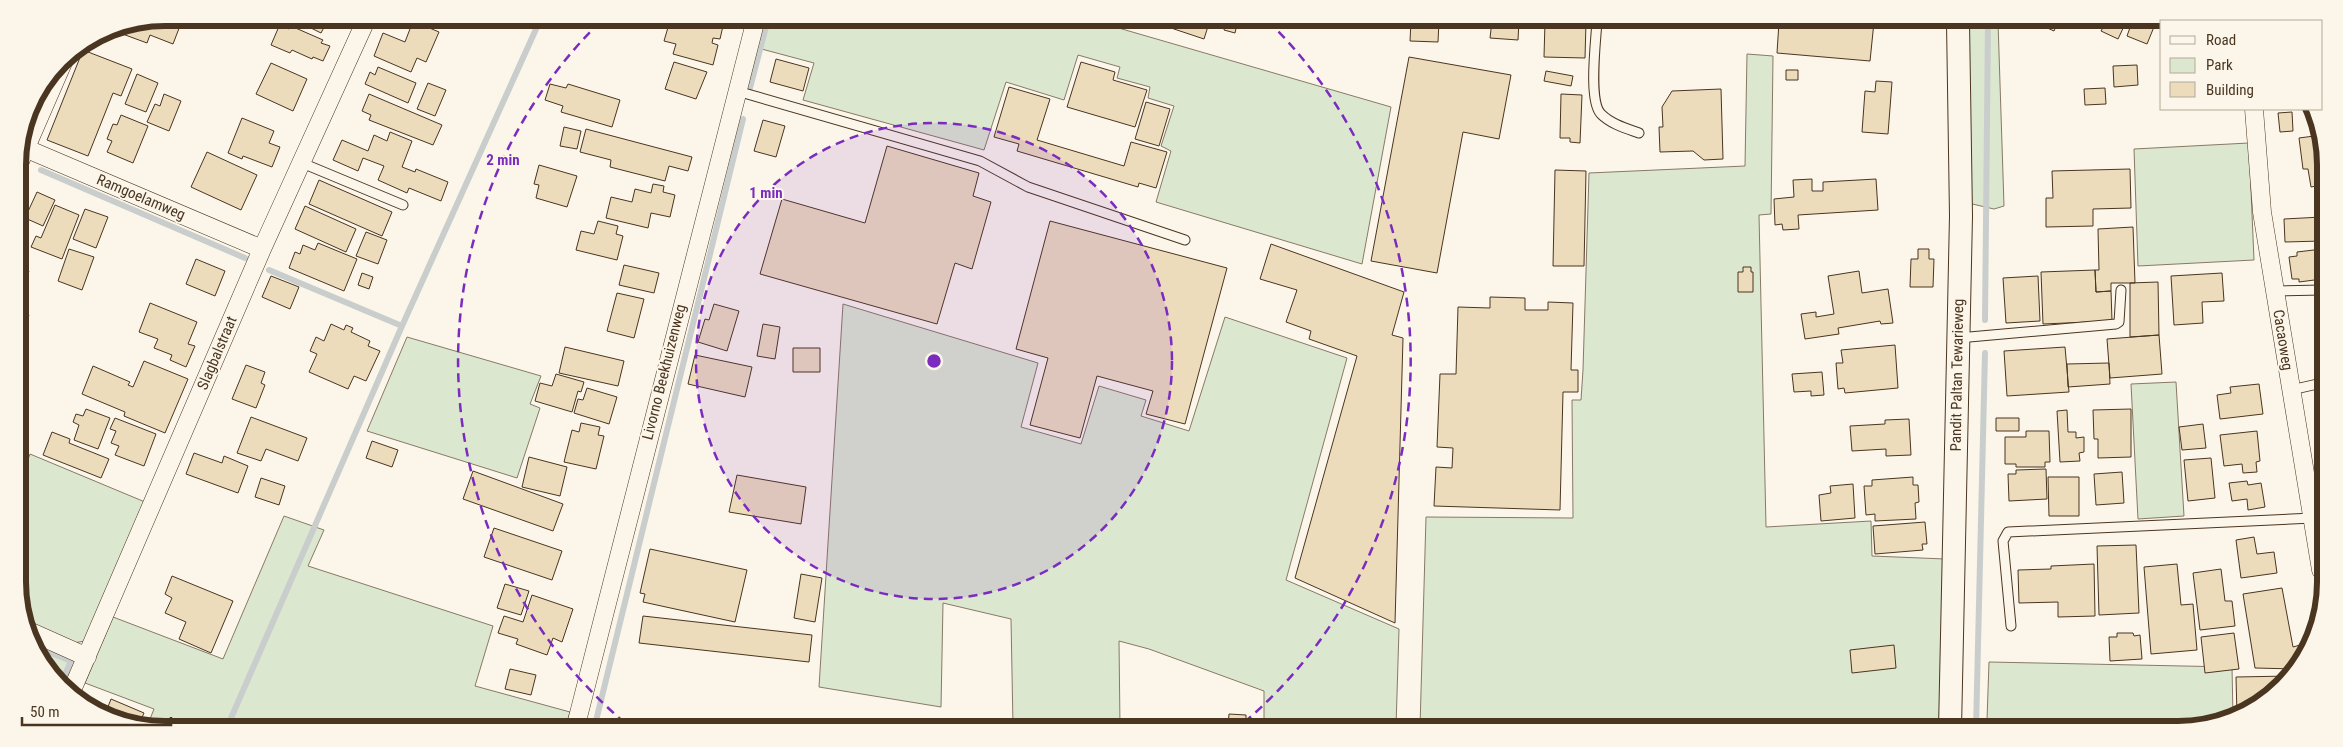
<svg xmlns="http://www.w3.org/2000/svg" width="2343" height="747" font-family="'Roboto Condensed',sans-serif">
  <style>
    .green { fill: #dce7d0; stroke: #887966 }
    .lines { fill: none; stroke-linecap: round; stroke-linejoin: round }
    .stream { stroke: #c9cecd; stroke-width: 6 }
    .building { fill: #ecdcbc; stroke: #4a3520 }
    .service-casing { stroke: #4a3520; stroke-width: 11 }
    .minor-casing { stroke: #4a3520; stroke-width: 19 }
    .tertiary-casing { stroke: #4a3520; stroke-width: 24 }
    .service { stroke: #fbf6e9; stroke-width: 9 }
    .minor { stroke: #fbf6e9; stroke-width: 18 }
    .tertiary { stroke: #fbf6e9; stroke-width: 22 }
    .ring { fill: none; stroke: #7b2cbf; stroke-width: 2.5; stroke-dasharray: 9 6 }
    .labels { text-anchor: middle; stroke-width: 4; stroke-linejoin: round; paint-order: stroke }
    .street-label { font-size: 15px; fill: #4a3520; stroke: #fbf6e9 }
    .rim { fill: none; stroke: #4a3520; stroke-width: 6 }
    .centre { fill: #7b2cbf; stroke: #fbf6e9; stroke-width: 2.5 }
    .ring-label { font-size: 15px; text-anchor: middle; font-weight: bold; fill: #7b2cbf; stroke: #fbf6e9; stroke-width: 4; stroke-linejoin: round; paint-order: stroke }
  </style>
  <rect width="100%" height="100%" fill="#fbf6e9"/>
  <path class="green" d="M761,19L1091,20L1391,107L1362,264L1156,202L1171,151L1161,146L1174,106L1148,98L1150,87L1117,78L1120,67L1078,55L1064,100L1006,82L984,150L803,100L814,63L754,47Z
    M1967,22H1998L2004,206L1994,209L1968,203Z
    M1747,54L1773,56L1771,214L1759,215L1766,527L1871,521L1872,556L1945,559L1942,729L1420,727L1426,517L1573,518L1572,400H1581L1583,370L1589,173L1745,166Z
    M2249,143L2254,260L2138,266L2134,149Z
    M843,304L1038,363L1021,427L1081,444L1099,386L1146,400L1141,416L1189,431L1225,317L1347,358L1286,580L1399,629L1396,727H1264V691L1149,649L1119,641L1120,727L1013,726L1011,619L943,603L941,707L819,687Z
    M407,337L541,376L530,404L540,408L517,478L367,431Z
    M2176,382L2184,516L2138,519L2131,384Z
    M30,454L145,502L85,641L73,643L27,624L20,610V481Z
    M284,516L324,530L308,566L493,626L475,686L570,712L566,725L148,724L154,709L85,683L113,617L223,659Z
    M34,639L76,660L67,687L54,679Z
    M1989,662L2232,667L2233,717C2197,737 2126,729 2084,729V724L1987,720Z"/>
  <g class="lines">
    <path class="stream" d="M750,88L768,19
      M41,170L245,258
      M269,270L402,326L541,18
      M1985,320L1988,22
      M39,648L71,661L61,684
      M228,725L402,326
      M595,725L743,119
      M1976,729L1985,353"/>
  </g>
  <path class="building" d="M165,18H183L173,44L150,35L147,43L109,29Z
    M291,18H329L321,33Z
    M682,19H696L723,26L720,39L713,38L712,43L718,45L713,65L673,54L676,44L664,41L669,24L679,27Z
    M1147,20H1210L1204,39Z
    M1226,20H1238L1235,33L1224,30Z
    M413,21L439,32L426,62L417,58L411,72L374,56L383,33L405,42Z
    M1411,21H1439L1438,42L1410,41Z
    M1492,21H1519L1518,40L1490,38Z
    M1545,21L1586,22L1585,58L1544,57Z
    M1779,22H1874L1870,61L1777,53Z
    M2034,22H2058L2054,31Z
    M2106,22H2126L2118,39L2101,31Z
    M2132,22H2156L2147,44L2127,36Z
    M280,24L289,29L291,26L323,40L321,43L330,46L323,61L313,57L312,59L292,50L290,53L271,45Z
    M83,50L132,69L121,96L113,93L88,156L47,140Z
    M1409,57L1511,75L1499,139L1463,132L1437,273L1371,261Z
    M776,59L809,68L803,91L770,82Z
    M674,62L707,72L696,99L665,89Z
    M1081,62L1115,72L1113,80L1147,90L1135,127L1067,107Z
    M271,63L307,79L293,111L256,94Z
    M2137,65L2138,85L2114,87L2113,66Z
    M378,67L416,83L408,103L365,84L370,72L375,75Z
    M1786,70H1798V80H1786Z
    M1546,71L1573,76L1571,86L1544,81Z
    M137,74L158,83L146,112L125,104Z
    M1876,81L1892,82L1888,134L1862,132L1865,91L1875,92Z
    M428,83L446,90L435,116L417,109Z
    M550,84L566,88L568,84L620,100L612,127L561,112L563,106L545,100Z
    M1009,87L1050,99L1037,140L1124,166L1131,142L1167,152L1156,188L1139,183L1138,187L1017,151L1019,144L994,137Z
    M2105,88L2106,104L2085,105L2084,89Z
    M1721,89L1723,159L1704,160L1693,151L1660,152L1659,127H1663L1662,107L1672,91Z
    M164,94L181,101L169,131L147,122L155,104L160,106Z
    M369,94L442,125L433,145L369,120L371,115L362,111Z
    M1561,94L1582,95L1580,143L1570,142V138H1560Z
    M1146,102L1170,109L1159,146L1135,139Z
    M2292,112L2293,131L2280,132L2278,113Z
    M121,115L148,126L133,163L107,152L112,141L107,139L113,124L117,125Z
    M242,118L274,131L269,143L280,147L272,167L243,156L242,159L228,153Z
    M763,120L785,126L776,157L754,151Z
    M564,127L581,131L577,149L560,146Z
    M586,129L692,157L688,171L669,166L665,181L610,167L611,160L580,152Z
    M390,132L412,141L402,167L415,172L416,169L448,182L441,201L409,188L407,193L378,180L384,166L363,158L358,171L333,160L342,140L368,151L374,135L387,141Z
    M2322,135V185L2311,187L2308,169H2303L2299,138Z
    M887,146L979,173L973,196L991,202L972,269L955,263L937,324L760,274L782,199L865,223Z
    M207,152L257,175L241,210L191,187Z
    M539,165L577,176L567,207L536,198L539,185L534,184Z
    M2130,169L2131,208L2093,209V226L2046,227V198H2053L2052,171Z
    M1555,170L1586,171L1584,266H1553Z
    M1812,179V191H1823V182L1876,179L1878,210L1798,215L1799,229L1783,230L1782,224L1775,225L1774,199L1794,197L1793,180Z
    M319,180L392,212L382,236L309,204Z
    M653,184L664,186L663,192L675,195L670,217L651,213L648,228L606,218L611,197L632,202L635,189L651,193Z
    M37,192L55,200L43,226L25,218Z
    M55,205L79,215L62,259L31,247L36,236L41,238Z
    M305,206L356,229L346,252L295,229Z
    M85,209L108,217L96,248L73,239Z
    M2322,217V241L2285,242L2284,219Z
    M598,221L618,226L616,234L623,236L617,260L576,250L581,231L594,234Z
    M1050,221L1227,268L1185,424L1146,414L1153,391L1097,376L1080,438L1030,425L1048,358L1016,349Z
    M2133,227L2135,283H2111V291L2096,292L2095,270H2099L2098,229Z
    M366,232L387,240L378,264L356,256Z
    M318,243L357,259L344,291L289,268L295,252L300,254L303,245L315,250Z
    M1271,244L1404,292L1392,335L1403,338L1395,623L1295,578L1357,356L1309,339L1311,331L1286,322L1297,290L1260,279Z
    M69,249L94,257L82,290L58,281Z
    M1918,249H1929V259H1934L1933,287H1910L1911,259H1918Z
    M2322,249V279L2299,282V279H2292L2289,257L2297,256V252Z
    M196,259L225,271L215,296L186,284Z
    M624,265L659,273L654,293L619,285Z
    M18,266L29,271L19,295V294Z
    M1743,267H1751V272H1753V292H1738V272H1743Z
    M2095,270L2096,292L2111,291L2112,321L2043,324L2041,272Z
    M1859,271L1862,293L1888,289L1893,323L1881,324L1880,321L1838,328L1839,334L1805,339L1801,314L1816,312V317L1834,314L1828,276Z
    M362,273L373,277L369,289L358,285Z
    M2222,273L2224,301L2202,302L2203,323L2174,325L2171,276Z
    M271,276L299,287L290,309L262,297Z
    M2038,276L2040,321L2006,323L2003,278Z
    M2158,282L2159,335L2130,337V283Z
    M617,293L644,299L634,338L607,331Z
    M1490,297L1525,298V310H1548V302L1573,303L1571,370H1578V392H1563L1560,510L1434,506L1436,467L1452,468L1453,448L1437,447L1440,374H1456L1458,307L1490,308Z
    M150,303L197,322L188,344L195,346L186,367L170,360L172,355L154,348L158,339L139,332Z
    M714,304L739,311L727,351L698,342L705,319L709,320Z
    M19,311L29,315L19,339Z
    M331,324L344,330L346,325L353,328L351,332L370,341L368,346L380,351L366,381L354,376L348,389L309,372L317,354L310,351L316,337L324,341Z
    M763,324L780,327L775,359L757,356Z
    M2159,335L2162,374L2110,378L2107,339Z
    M1895,345L1898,388L1845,393L1844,388L1838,389L1836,363H1843L1841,350Z
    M565,347L624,361L618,386L559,373Z
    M2065,347L2069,392L2007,396L2004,351Z
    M793,348H820V372H793Z
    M695,355L752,367L745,397L688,384Z
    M144,361L188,379L165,433L124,416L125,412L82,394L93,366L130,382L128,385L133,387Z
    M2109,363L2110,384L2068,387L2067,364Z
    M246,365L265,372L261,383L265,385L256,408L232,399Z
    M1822,372L1824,395L1811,396V391L1794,392L1792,374Z
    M556,374L584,382L581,392L578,391L572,412L535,401L540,383L552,386Z
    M2259,384L2263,414L2220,419L2217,395L2231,393L2230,387Z
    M587,388L617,397L609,424L574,413L578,399L583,400Z
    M86,409L110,418L98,449L74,440L79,425L73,422L76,414L83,416Z
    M2131,409V457L2098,458V439H2094L2093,410Z
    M2067,410L2068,432H2076V438L2084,437V452L2079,453L2080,461L2060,462L2057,411Z
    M251,417L307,438L298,461L266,449L261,461L237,453Z
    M115,418L156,434L144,466L115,455L119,446L111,443L116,431L110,429Z
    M1996,418H2019V431H1996Z
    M1909,419L1911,455L1886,456V449L1852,451L1850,426L1885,424V420Z
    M581,423L600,427L598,435L604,436L596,469L564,462L572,430L579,432Z
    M2203,424L2206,448L2182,450L2179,427Z
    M2026,431H2049L2050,462H2045V467H2016V464H2005V437H2026Z
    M2257,431L2260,461L2256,462L2257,472L2243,473L2242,464L2224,466L2220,435Z
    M52,432L70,439L69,443L109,459L101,478L43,455Z
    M372,441L398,450L392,467L366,458Z
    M194,453L222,463L224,456L248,466L238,493L186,474Z
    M529,457L567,467L560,496L522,487Z
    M2211,458L2215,498L2188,501L2184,460Z
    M2046,469L2047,499L2009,501L2008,474H2016V470Z
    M473,471L563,504L553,531L463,499Z
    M2122,472L2124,503L2096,505L2094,474Z
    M737,475L806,487L801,524L729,512Z
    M1913,477V485H1918L1919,502L1915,503L1916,519L1875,521V514L1866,515L1864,486H1872V480Z
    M2048,477H2079V516H2049Z
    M261,478L285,486L279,505L255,497Z
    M2247,481L2248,485L2261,483L2265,507L2248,510L2247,499L2232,501L2229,483Z
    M1853,484L1855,518L1821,521L1819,495L1831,493L1830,486Z
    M1925,522L1927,544H1922L1923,550L1875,554L1873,526Z
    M494,528L562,551L552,580L484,557Z
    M2254,537L2257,554L2274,552L2277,573L2241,578L2236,540Z
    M2136,545L2139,613L2099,615L2097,546Z
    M650,549L747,570L735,622L643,602L645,594L640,593Z
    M2094,564L2095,616L2058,617V602L2019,603L2018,570L2051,569V566Z
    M2177,564L2181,605L2193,604L2197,650L2151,654L2144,567Z
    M2221,569L2225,601H2232L2235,626L2200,630L2193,573Z
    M801,574L822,578L815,622L794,618Z
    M172,576L233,601L211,653L179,639L186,622L165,613L172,598L165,594Z
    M505,584L529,591L521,615L497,608Z
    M2282,588L2293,647L2300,645L2302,660L2296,669L2255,668L2243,594Z
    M532,595L573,609L562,642L553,638L547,655L516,644L518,639L498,633L504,616L523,622Z
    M643,616L812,635L809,662L639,643Z
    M2117,633H2133L2134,636L2140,635L2142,659L2110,661L2109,637H2117Z
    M2234,633L2239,669L2205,673L2201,637Z
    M1894,645L1896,668L1852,673L1850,650Z
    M510,669L536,675L531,695L505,689Z
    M2289,676L2268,699L2237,716L2236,677Z
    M111,699L144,713L139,724H127L106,712Z
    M1229,714L1246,715V727H1228Z"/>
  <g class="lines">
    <g class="service-casing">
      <path id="service" d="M1597,21C1596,40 1588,101 1601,114C1611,124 1625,128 1639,133
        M737,91L980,161L1028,187L1185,240
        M302,163L403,205
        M2275,291L2322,290
        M1958,338L2116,324L2119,322L2121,290
        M2291,390L2322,383
        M2011,626L2003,541L2008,532L2313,518"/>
    </g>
    <g class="minor-casing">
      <path id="minor" d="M2254,109L2262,212L2321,570
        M20,146L262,249
        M18,166L65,58
        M31,632L87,657
        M72,690L262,249L367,18
        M576,725L756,19"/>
    </g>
    <g class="tertiary-casing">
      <path id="tertiary" d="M1950,729L1961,216L1958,22"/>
    </g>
    <use href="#service" class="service"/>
    <use href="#minor" class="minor"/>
    <use href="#tertiary" class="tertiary"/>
  </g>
  <circle cx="934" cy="361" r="238" fill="#7b2cbf" fill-opacity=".12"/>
  <g class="ring">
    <circle cx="934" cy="361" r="238"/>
    <path d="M625 723A476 476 0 0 1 603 19M1268 21A476 476 0 0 1 1240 726"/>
  </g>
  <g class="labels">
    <g class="street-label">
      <text transform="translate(141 197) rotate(23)" y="5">Ramgoelamweg</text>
      <text transform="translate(2283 340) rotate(81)" y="5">Cacaoweg</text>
      <text transform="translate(217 353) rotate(-67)" y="5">Slagbalstraat</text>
      <text transform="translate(664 372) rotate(-76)" y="5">Livorno Beekhuizenweg</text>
      <text transform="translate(1957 375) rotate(-89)" y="5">Pandit Paltan Tewarieweg</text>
    </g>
  </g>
  <path d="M0 0H2343V747H0ZM165 26H2178A139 139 0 0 1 2317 165V582A139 139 0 0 1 2178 721H165A139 139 0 0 1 26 582V165A139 139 0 0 1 165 26Z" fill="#fbf6e9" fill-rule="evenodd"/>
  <path class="rim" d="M165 26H2178A139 139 0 0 1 2317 165V582A139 139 0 0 1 2178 721H165A139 139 0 0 1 26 582V165A139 139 0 0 1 165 26Z"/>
  <circle cx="934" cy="361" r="8" class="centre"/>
  <g class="ring-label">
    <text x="503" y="165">2 min</text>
    <text x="766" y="198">1 min</text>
  </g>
  <rect x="2160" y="20" width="162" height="90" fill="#fbf6e9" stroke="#b4a999"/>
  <rect x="2170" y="36" width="25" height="8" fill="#fbf6e9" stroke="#b4a999"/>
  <text x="2206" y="45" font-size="15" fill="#4a3520">Road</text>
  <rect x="2170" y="58" width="25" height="15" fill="#dce7d0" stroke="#b4a999"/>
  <text x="2206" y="70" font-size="15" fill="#4a3520">Park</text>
  <rect x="2170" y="82" width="25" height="15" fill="#ecdcbc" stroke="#b4a999"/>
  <text x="2206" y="95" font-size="15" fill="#4a3520">Building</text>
  <path d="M22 717v8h149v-8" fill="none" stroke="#4a3520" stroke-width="2.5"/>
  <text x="30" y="717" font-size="15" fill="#4a3520" stroke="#fbf6e9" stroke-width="4" paint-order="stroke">50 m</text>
</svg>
